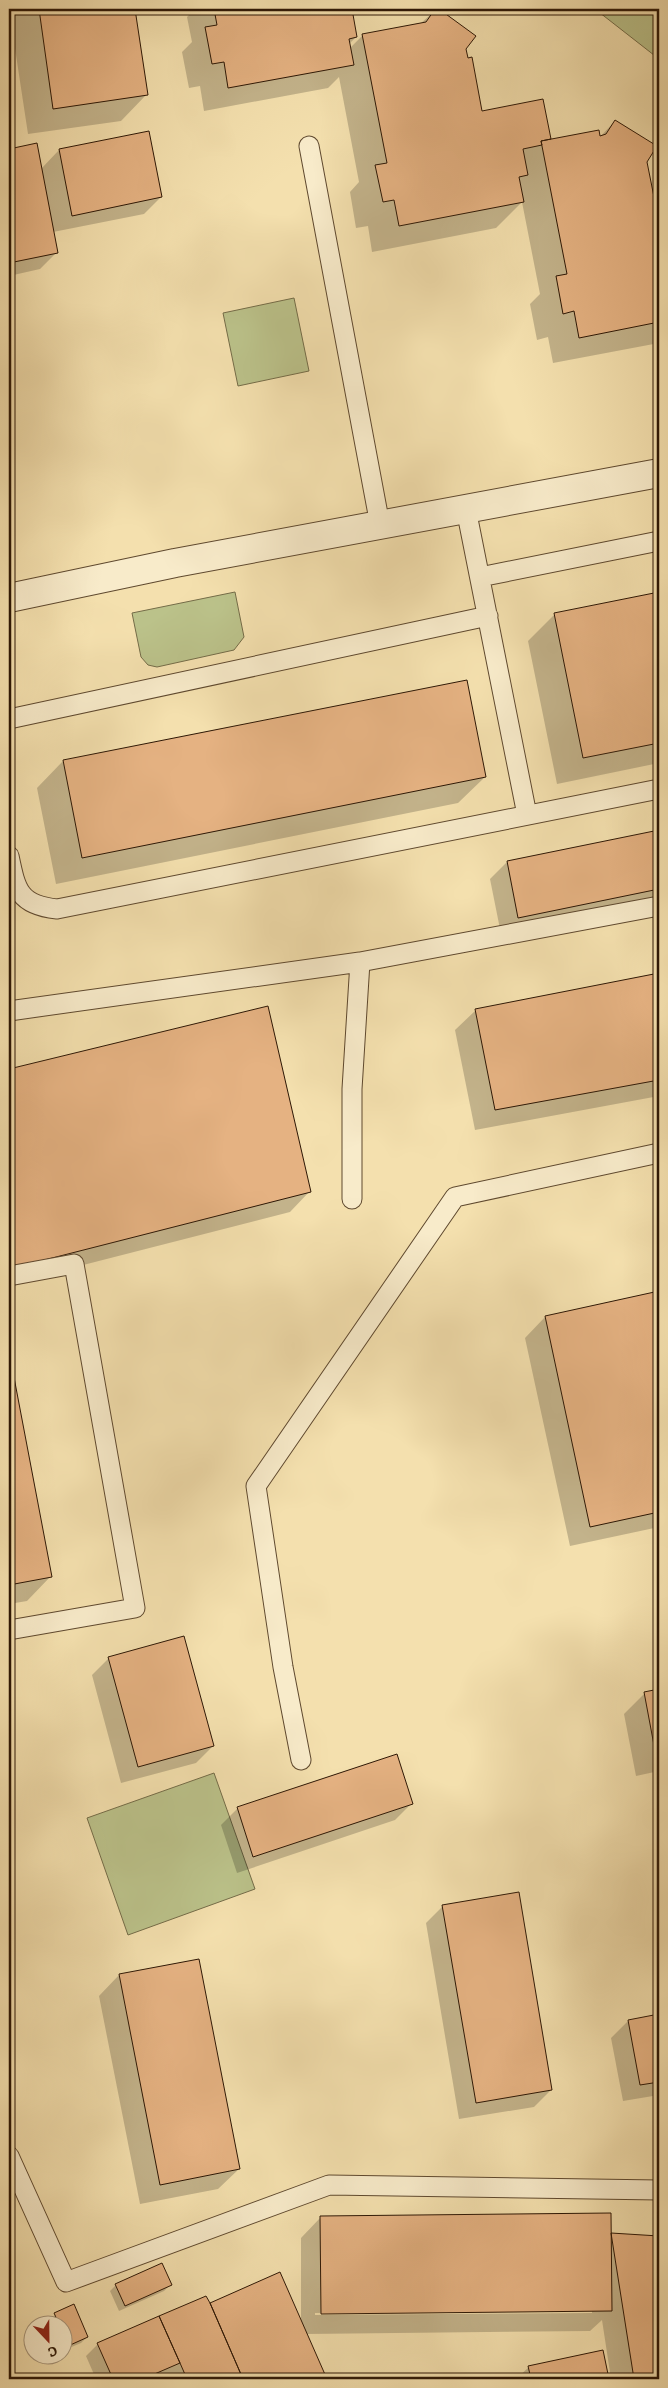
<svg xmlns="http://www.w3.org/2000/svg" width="668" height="2388" font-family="Alegreya,serif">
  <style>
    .green { fill: #bbc28a; stroke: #746c48 }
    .shadow { fill: #0003; fill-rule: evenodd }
    .building { fill: #e5b282; stroke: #2d1705 }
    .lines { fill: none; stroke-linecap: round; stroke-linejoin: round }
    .lane-casing { stroke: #5f492f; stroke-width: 21 }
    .street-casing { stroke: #5f492f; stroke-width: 30 }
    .lane { stroke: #f8ebca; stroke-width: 19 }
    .street { stroke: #f8ebca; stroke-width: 28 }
  </style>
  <rect width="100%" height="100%" fill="#f4e0ae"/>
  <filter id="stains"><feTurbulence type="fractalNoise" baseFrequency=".004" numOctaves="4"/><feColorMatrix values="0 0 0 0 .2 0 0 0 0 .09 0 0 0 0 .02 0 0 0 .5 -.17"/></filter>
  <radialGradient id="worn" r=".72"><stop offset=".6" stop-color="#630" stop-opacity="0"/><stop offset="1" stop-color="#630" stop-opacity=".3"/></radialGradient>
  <path class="green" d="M595,9H659V59Z
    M294,298L309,371L238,386L223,313Z
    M235,592L244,637L234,650L157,667L148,665L141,657L132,613Z
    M214,1773L255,1889L128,1935L87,1818Z"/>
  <path class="shadow" d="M9,9H134L147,94L121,121L28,134Z
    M195,9H351L356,37L349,44V49L363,35L420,24L437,9L475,36L465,49L481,112L542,100L550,140L599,138L615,121L646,162L659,224V343L553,363L548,337L537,340L530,304L540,294L522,202L496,228L372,252L368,226L356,228L350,192L359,182L339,77L328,88L204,111L200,86L189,88L182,52L192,42L187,17Z
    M148,132L161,197L144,214L53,232L57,252L40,269L9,276V150L36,145L41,169L59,150Z
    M659,593V763L557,784L528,641L555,614Z
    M63,761L485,777L458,803L56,884L37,788Z
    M659,832V902L501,934L490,879L507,862Z
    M659,974V1096L475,1130L455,1030L476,1010Z
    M268,1007L310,1191L290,1212L9,1284V1070Z
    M659,1292V1527L570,1546L525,1338L545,1317Z
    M9,1357L51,1576L27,1601L9,1604Z
    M109,1658L213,1746L196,1763L121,1783L92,1675Z
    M659,1691V1771L636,1776L624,1714L645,1693Z
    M412,1803L395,1820L237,1873L221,1825L238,1808Z
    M443,1906L551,2090L534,2107L459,2119L426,1923Z
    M198,1960L239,2169L218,2189L140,2204L99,1996L119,1975Z
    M659,2015V2095L623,2101L611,2038L628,2021Z
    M321,2217L659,2237V2379H611L602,2320L590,2331L306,2334L326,2379H163L162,2377L156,2379H96L86,2356L98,2344L209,2305L301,2323V2238ZM592,2310V2313L315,2315V2313Z
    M116,2285H170L164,2291L119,2311L110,2291Z
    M55,2315L87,2337L81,2343L62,2351V2326H51L49,2321Z
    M602,2352L608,2379H516L529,2367Z"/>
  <path class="building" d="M39,9H135L148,95L53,109Z
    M214,9H352L357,37L349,39L354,65L228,88L224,62L212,64L205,27L217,25Z
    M435,9H439L476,36L466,49L468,58L472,57L482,111L543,99L551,139L541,141L542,145L523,149L528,175L519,177L524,202L399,226L394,200L383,202L375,165L387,163L362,34L426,22Z
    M615,120L657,146L647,162L659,222V322L579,338L574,311L563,314L556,276L567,274L541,141L599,130L600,136L606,134Z
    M149,131L162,197L72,216L59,149Z
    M37,143L58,253L9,263V149Z
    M659,592V743L583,758L554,613Z
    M467,680L486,777L82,858L63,760Z
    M659,830V889L518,918L507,861Z
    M659,973V1080L495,1110L475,1009Z
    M268,1006L311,1192L9,1269V1069Z
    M659,1291V1512L590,1527L545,1316Z
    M9,1351L52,1577L9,1585Z
    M184,1636L214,1746L138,1767L108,1657Z
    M659,1689V1756H656L644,1692Z
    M397,1754L413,1804L253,1857L237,1807Z
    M519,1892L552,2090L476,2103L442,1905Z
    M199,1959L240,2169L160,2185L119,1974Z
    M659,2014V2082L640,2085L628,2020Z
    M611,2213L612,2311L321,2314L320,2216Z
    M611,2233L659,2236V2379H634Z
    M162,2263L172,2285L125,2306L115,2284Z
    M280,2272L327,2379H243L210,2303Z
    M206,2296L210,2303L243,2379H187L180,2363L159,2316Z
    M74,2304L88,2337L68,2346L62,2332V2326H60L54,2313Z
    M159,2316L180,2363L143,2379H113L97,2343Z
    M603,2350L609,2379H531L528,2366Z"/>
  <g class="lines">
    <g class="lane-casing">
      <path id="lane" d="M309,146L380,525
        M466,509L527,815
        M480,577L659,541
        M9,719L488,616
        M9,856C16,890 19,905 57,909L659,789
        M9,1011L360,962L659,906
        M352,1199V1089L360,962
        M9,1276L74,1264L135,1608L9,1630
        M301,1760L283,1667L256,1486L455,1197L659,1153
        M9,2156L66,2282L329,2185L659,2190"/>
    </g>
    <g class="street-casing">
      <path id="street" d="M9,598L175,563L659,473"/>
    </g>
    <use href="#lane" class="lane"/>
    <use href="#street" class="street"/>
  </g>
  <rect width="668" height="2388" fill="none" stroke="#f4e0ae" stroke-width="30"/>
  <rect x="10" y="10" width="648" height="2368" fill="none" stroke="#2d1705" stroke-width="2.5"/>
  <rect x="15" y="15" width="638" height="2358" fill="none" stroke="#2d1705"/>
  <g transform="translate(48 2340) rotate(158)"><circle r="24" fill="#f8ebca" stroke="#a7967b"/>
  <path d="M0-4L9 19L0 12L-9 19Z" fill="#8f2418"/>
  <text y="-8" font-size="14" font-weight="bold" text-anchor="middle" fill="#2d1705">С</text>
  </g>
  <rect width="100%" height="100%" filter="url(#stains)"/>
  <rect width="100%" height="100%" fill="url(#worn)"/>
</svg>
